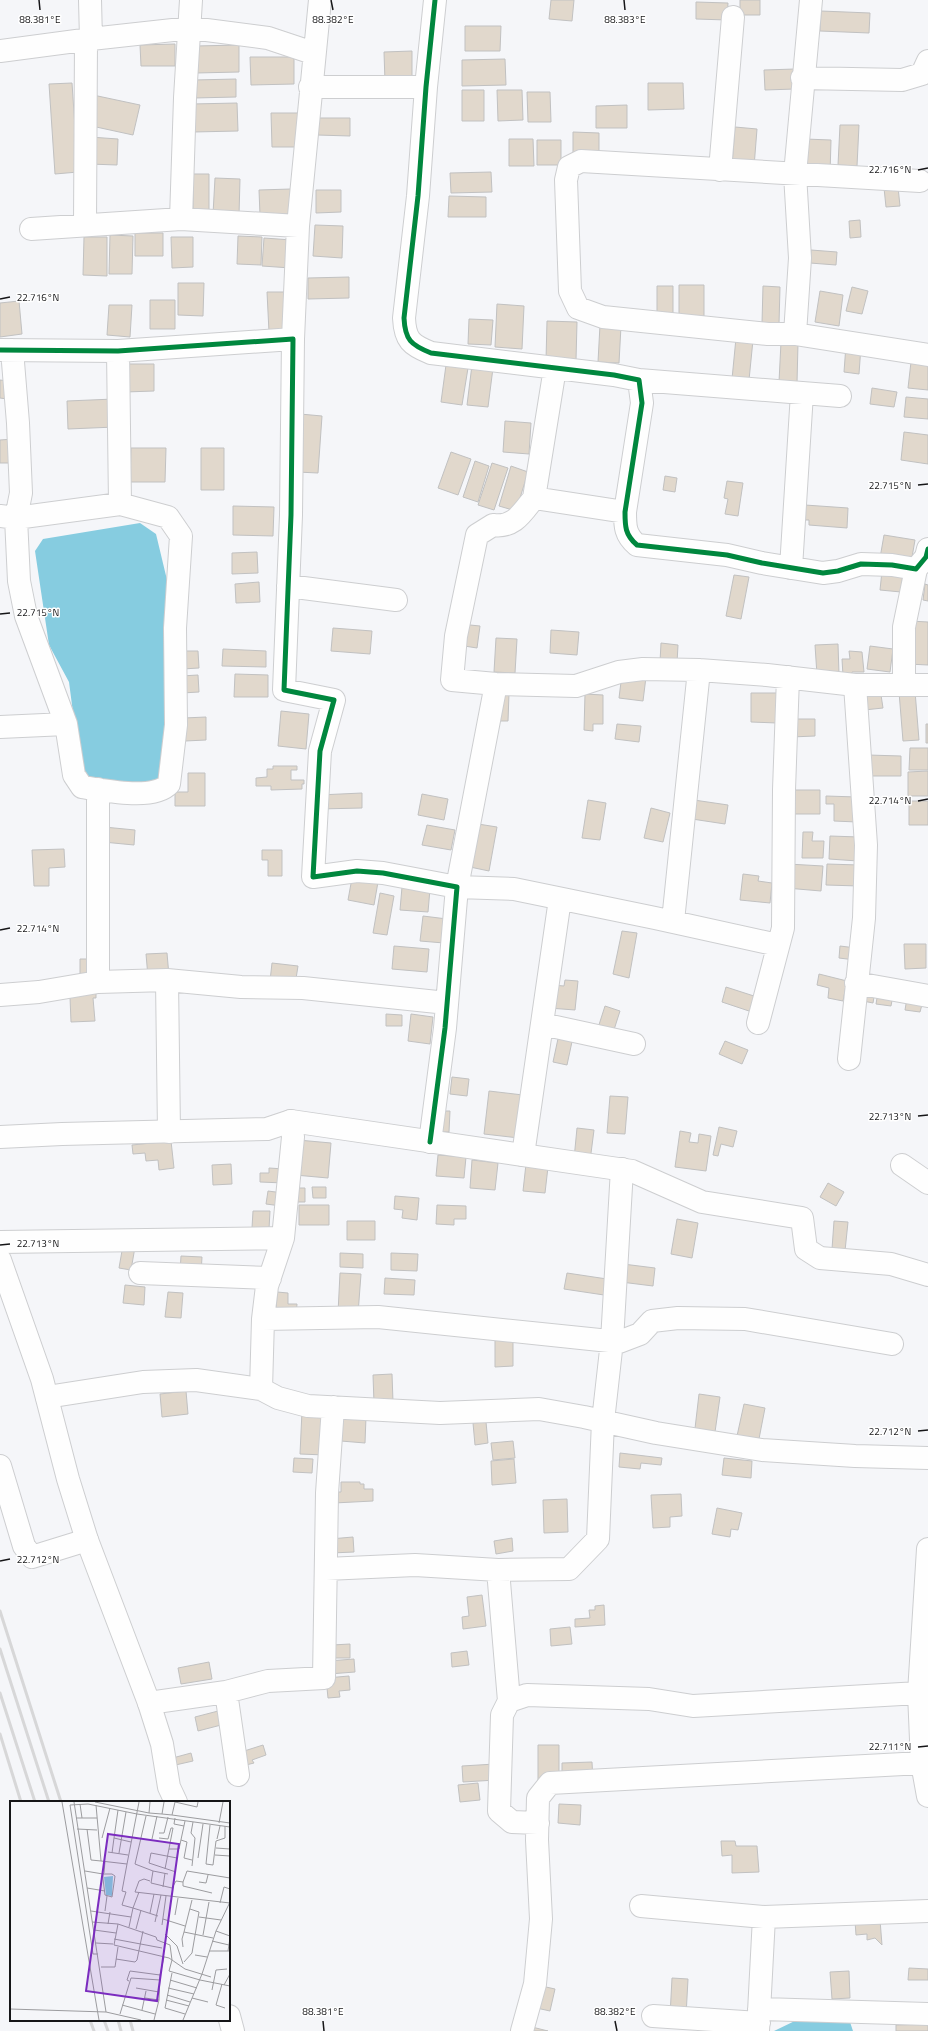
<svg xmlns="http://www.w3.org/2000/svg" width="928" height="2031" font-family="'Titillium Web',sans-serif">
  <style>
    .water { fill: #86cce0 }
    .building { fill: #e1d8cc; stroke: #c1c1c1 }
    .lines { fill: none; stroke-linecap: round; stroke-linejoin: round }
    .minor-casing { stroke: #cdced0; stroke-width: 24 }
    .tertiary-casing { stroke: #cdced0; stroke-width: 24 }
    .minor { stroke: #fefefe; stroke-width: 22 }
    .tertiary { stroke: #fefefe; stroke-width: 22 }
    .rail { stroke: #d7d7d8; stroke-width: 3 }
    .cycleway-casing { stroke: #fff; stroke-width: 8 }
    .cycleway { stroke: #00873e; stroke-width: 5 }
    .ticks { fill: none; stroke: #161618; stroke-width: 1.5 }
    .inset-road { fill: none; stroke: #9c9c9f; stroke-width: 1 }
    .view { fill: #7b2cbf; fill-opacity: 0.15; stroke: #7b2cbf; stroke-width: 2 }
    .inset-edge { fill: none; stroke: #161618; stroke-width: 2 }
    .ticks-label { font-size: 10px; text-anchor: middle; fill: #161618; stroke: #fff; stroke-width: 3; stroke-linejoin: round; paint-order: stroke }
  </style>
  <rect width="100%" height="100%" fill="#f5f6f9"/>
  <path class="water" d="M140,523L156,534L173,605L170,730L160,780L119,790L81,774L69,682L49,645L35,551L43,539Z
    M801,2018L850,2022L853,2031H774Z"/>
  <path class="building" d="M551,0H574L572,21L549,19Z
    M740,0H760V15H740Z
    M696,2L728,3L727,20L696,19Z
    M821,11L870,13L869,33L820,31Z
    M465,26H501L500,51H465Z
    M175,44V66H141L140,45Z
    M239,45V72L196,73V46Z
    M412,51V82H385L384,52Z
    M250,57H294V84L251,85Z
    M505,59L506,85L462,86V60Z
    M795,69V89L765,90L764,70Z
    M236,79V97L194,98V80Z
    M72,83L78,172L55,174L49,84Z
    M648,83H683L684,109L648,110Z
    M462,90H484V121H462Z
    M497,90H522L523,120L498,121Z
    M527,92H550L551,122H528Z
    M93,95L140,105L133,135L87,125Z
    M237,103L238,131L193,132L192,104Z
    M627,105V128H596V106Z
    M271,113H300L301,147H272Z
    M317,118H350V136L317,135Z
    M840,125H859L857,166L838,165Z
    M735,127L757,129L754,167L732,165Z
    M573,132L599,133V158H573Z
    M90,137L118,139L117,165L89,164Z
    M509,139H533L534,166H509Z
    M805,139L831,140L830,175L804,173Z
    M537,140H561V165H537Z
    M491,172L492,192L451,193L450,173Z
    M193,174H209V214L193,215Z
    M215,178L240,179L239,215L213,214Z
    M898,187L900,206L886,207L884,188Z
    M291,189V214L260,215L259,190Z
    M316,190H341V212L316,213Z
    M449,196L486,197V217H448Z
    M860,220L861,237L850,238L849,221Z
    M315,225L343,226L342,258L313,256Z
    M135,233H163V256H135Z
    M110,235L133,236L132,274H109Z
    M238,236L262,237L261,265L237,264Z
    M84,237H107V276L83,275Z
    M171,237H193V267L172,268Z
    M264,238L292,240L291,268L262,266Z
    M811,250L837,252L836,265L810,263Z
    M349,277V298L308,299V278Z
    M178,283H204L203,316L178,315Z
    M679,285H704V322H679Z
    M657,286H673V322H657Z
    M763,286L780,287L779,324L762,323Z
    M852,287L868,291L862,314L846,311Z
    M820,291L843,295L839,326L815,322Z
    M267,292H286L288,331L269,332Z
    M150,300H175V329H150Z
    M19,301L22,334L0,337V303Z
    M497,304L524,306L522,349L495,347Z
    M109,305H132L130,337L107,335Z
    M469,319L493,320L491,345L468,344Z
    M547,321L577,322L576,360H546Z
    M600,325L621,326L619,363L598,362Z
    M736,338L753,340L749,380L732,379Z
    M781,342L798,343L797,383L779,382Z
    M846,345L861,346L859,374L844,372Z
    M911,362L928,363V390L908,388Z
    M124,364H154V391L125,392Z
    M446,365L468,368L462,405L441,402Z
    M472,365L493,368L488,407L467,405Z
    M0,380L8,381L7,399L0,398Z
    M872,388L897,392L894,407L870,404Z
    M906,397L928,399V419L904,417Z
    M114,399L115,427L68,429L67,401Z
    M300,414L322,416L318,473L297,472Z
    M505,421L531,423L529,454L503,452Z
    M904,432L928,435V464L901,460Z
    M14,439V463H0V440Z
    M131,448H166L165,482H130Z
    M201,448H224V490H201Z
    M451,452L471,459L458,495L438,488Z
    M475,461L489,466L478,502L463,497Z
    M492,463L508,468L494,510L478,505Z
    M511,466L528,472L516,511L499,506Z
    M665,476L677,478L675,492L663,490Z
    M727,481L743,483L738,516L725,514L728,499L724,498Z
    M805,505L848,508L847,528L809,525V520H803Z
    M233,506L274,507L273,536L233,535Z
    M884,535L915,540L911,563L880,558Z
    M257,552L258,573L232,574V553Z
    M882,571L903,574L901,592L880,590Z
    M734,575L749,577L741,619L726,616Z
    M259,582L260,602L236,603L235,584Z
    M925,584L928,585V601L923,600Z
    M910,621L928,622V665L908,664Z
    M460,624L480,626L477,648L458,645Z
    M333,628L372,631L370,654L331,651Z
    M551,630L579,632L577,655L550,653Z
    M496,638L517,639L515,673L494,672Z
    M661,643L678,645L677,663L660,662Z
    M838,644L839,674L817,675L815,645Z
    M870,646L893,649L890,672L867,669Z
    M223,649L266,651V667L222,666Z
    M182,651H198L199,668L182,669Z
    M849,651L862,652L864,672H852V675L843,676L842,659H850Z
    M235,674L268,675V697H234Z
    M622,674L646,677L643,701L619,698Z
    M198,675L199,692L182,693L181,676Z
    M915,691L919,740L903,741L899,692Z
    M496,693L509,694L508,721H495Z
    M751,693H778L777,723L751,722Z
    M585,694L603,695V724H593V731L584,730Z
    M881,695L883,708L864,710L862,697Z
    M281,711L309,714L306,749L278,746Z
    M206,717V740L185,741L184,718Z
    M790,719H815V736L791,737Z
    M617,724L641,726L639,742L615,739Z
    M926,724H928V743H926Z
    M910,748H928V770H909Z
    M868,755L901,756V776H867Z
    M273,766H297V770H291V780H304V784H302V789L271,790V786H256V778L267,777V769H273Z
    M928,771V796H908V772Z
    M188,773H205V806H175V792H188Z
    M788,790H820V814H788Z
    M362,793V808L319,809V795Z
    M422,794L448,799L444,820L418,815Z
    M826,796L857,797V822L834,821V804H826Z
    M588,800L606,803L600,840L582,838Z
    M694,800L728,805L725,824L692,819Z
    M909,801H928V825H909Z
    M651,808L670,813L663,842L644,838Z
    M478,824L497,827L489,871L470,867Z
    M427,825L455,830L451,850L422,845Z
    M104,827L135,830L134,845L103,842Z
    M803,832H813L812,841H824L823,858H802Z
    M830,836L859,837L858,861L829,859Z
    M64,849L65,867L49,868V886H34L32,850Z
    M262,850H282V876H268V860H262Z
    M788,864L823,866L821,891L786,888Z
    M827,864L859,865V886L826,885Z
    M743,874L759,876L758,881L772,883L770,903L740,900Z
    M352,878L378,882L374,905L348,900Z
    M402,887L430,889L428,912L400,910Z
    M380,893L394,896L387,935L373,933Z
    M423,916L447,919L444,943L420,941Z
    M622,931L637,933L629,978L613,974Z
    M904,944H926V968L905,969Z
    M394,946L429,949L427,972L392,969Z
    M840,946L856,948L855,960L839,958Z
    M167,953L169,976L148,977L146,954Z
    M80,959H98V979H80Z
    M272,963L298,966L295,985L270,981Z
    M819,974L847,981L843,1001L828,998L829,988L817,985Z
    M565,980L578,981L575,1010L549,1008L552,985L564,986Z
    M726,987L757,997L752,1012L722,1002Z
    M96,988V998H93L95,1021L71,1022L70,997L81,996V989Z
    M875,991L873,1003L858,1000Z
    M878,992L893,995L891,1006L876,1004Z
    M907,998L923,1001L920,1012L905,1010Z
    M605,1006L620,1011L612,1036L597,1031Z
    M386,1014L402,1015V1026H386Z
    M411,1014L433,1017L430,1044L408,1041Z
    M559,1034L573,1037L567,1065L553,1062Z
    M725,1041L748,1050L742,1064L719,1054Z
    M452,1077L469,1079L467,1096L450,1094Z
    M489,1091L523,1095L519,1138L484,1134Z
    M610,1096L628,1097L625,1134L607,1133Z
    M437,1111H450L449,1132H437Z
    M719,1127L737,1131L733,1147L721,1144L718,1156L713,1155Z
    M577,1128L594,1130L590,1161L574,1159Z
    M680,1131L691,1133L689,1142L698,1143L699,1134L711,1136L706,1171L675,1167Z
    M298,1140L331,1143L328,1178L295,1175Z
    M171,1141L174,1168L159,1170L158,1160L146,1161L145,1153L133,1154L132,1145Z
    M438,1155L466,1157L464,1178L436,1176Z
    M472,1160L498,1163L495,1190L470,1188Z
    M231,1164L232,1184L213,1185L212,1165Z
    M526,1164L548,1167L545,1193L523,1191Z
    M269,1168L284,1169V1183L260,1182V1173H269Z
    M828,1183L844,1192L836,1206L820,1197Z
    M312,1187H326V1198H313Z
    M292,1188H305V1202H293Z
    M268,1191L283,1193L281,1206L266,1204Z
    M395,1196L419,1198L417,1220L402,1218L403,1210L394,1209Z
    M299,1205H329V1225H299Z
    M437,1205L466,1206V1219H454V1225L436,1224Z
    M253,1211H270L269,1229L252,1228Z
    M677,1219L698,1223L692,1258L671,1254Z
    M347,1221H375V1240H347Z
    M834,1221L848,1222L845,1251L832,1249Z
    M123,1245L135,1247L131,1270L119,1268Z
    M340,1253L363,1254V1268L340,1267Z
    M391,1253L418,1254L417,1271L391,1270Z
    M181,1256L202,1257L201,1274L180,1272Z
    M623,1264L655,1268L653,1286L621,1282Z
    M340,1273L361,1274L358,1314L338,1313Z
    M567,1273L607,1279L604,1295L564,1289Z
    M385,1278L415,1280L414,1295L384,1294Z
    M125,1285L145,1287L144,1305L123,1303Z
    M168,1292L183,1293L181,1318L165,1317Z
    M277,1292L288,1293V1304H297L296,1316L276,1315Z
    M495,1338H513V1366L495,1367Z
    M392,1374L393,1402L374,1403L373,1375Z
    M186,1391L188,1414L162,1417L160,1394Z
    M699,1394L720,1397L714,1439L694,1437Z
    M744,1404L765,1408L758,1444L737,1436Z
    M302,1411L328,1413L325,1455L300,1454Z
    M343,1415L366,1417L365,1443L341,1441Z
    M486,1422L488,1443L475,1445L473,1423Z
    M513,1441L515,1458L493,1460L491,1443Z
    M620,1453L662,1458L661,1465L641,1463L640,1469L619,1467Z
    M294,1458L313,1459L312,1473L293,1472Z
    M724,1458L752,1461L751,1478L722,1475Z
    M514,1459L516,1483L492,1485L491,1461Z
    M341,1482H360V1484H364V1489H373V1501L334,1503V1492H341Z
    M681,1494L682,1516L670,1517V1527L653,1528L651,1495Z
    M567,1499L568,1532L544,1533L543,1500Z
    M717,1508L742,1513L738,1530L731,1529L730,1537L712,1534Z
    M353,1537L354,1552L331,1553L330,1539Z
    M512,1538L513,1551L496,1554L494,1541Z
    M482,1595L486,1626L463,1629L462,1617L469,1616L467,1597Z
    M604,1605L605,1625L575,1627V1619L590,1618L589,1610H595V1606Z
    M570,1627L572,1644L551,1646L550,1629Z
    M350,1644V1658H332V1645Z
    M467,1651L469,1665L452,1667L451,1653Z
    M354,1659L355,1672L329,1674L328,1661Z
    M209,1662L212,1679L181,1684L178,1668Z
    M349,1676L350,1690L339,1691L340,1697L328,1698L326,1678Z
    M222,1710L225,1724L198,1731L195,1717Z
    M263,1745L266,1755L252,1760L254,1763L242,1766L238,1753Z
    M538,1745H559V1781H538Z
    M191,1753L193,1761L171,1766L169,1759Z
    M592,1762L593,1781H562V1763Z
    M495,1764L496,1780L463,1782L462,1766Z
    M478,1783L480,1800L460,1802L458,1785Z
    M559,1804L581,1805L580,1825L558,1823Z
    M721,1841H735L736,1846H757L759,1872L732,1873V1855L722,1856Z
    M880,1920L882,1945L875,1938L867,1940V1934L856,1935L855,1921Z
    M909,1968L928,1969V1980H908Z
    M849,1971L850,1998L832,1999L830,1972Z
    M672,1978L688,1979L686,2016H670Z
    M537,1985L555,1989L550,2011L532,2007Z
    M928,2024V2031H896V2025Z
    M528,2026L548,2031H527Z"/>
  <g class="lines">
    <g class="minor-casing">
      <path id="minor" d="M90,0L91,39L191,28L268,38L313,53
        M435,0L426,87L418,196L404,318C405,340 411,345 431,353L614,375L639,380L642,403L625,512C625,526 625,535 637,545L727,555L762,563L823,573L838,571L861,564L892,565L916,569L926,557L928,549
        M0,51L91,39
        M802,78L902,80L922,74L928,61
        M310,87H426
        M720,170L733,17
        M920,181L581,161L569,167L566,180L570,291L578,308L603,317L768,334H795L928,355
        M181,219L185,98L191,0
        M85,225L86,40
        M31,229L181,219L298,226
        M795,334L800,258L795,174L811,0
        M293,339L298,226L320,0
        M0,350L118,351L293,339L291,515L284,690L334,700L320,751L313,877L357,871L383,873L457,887L445,1028L430,1142
        M118,351L120,504
        M639,380L840,396
        M534,498L555,368
        M625,512L534,498C522,513 514,528 493,525L477,535L456,636L452,680L496,684L576,686L619,672L643,669L699,670L767,675L855,685H928
        M0,516L16,518L120,504L168,517L181,536L175,628L176,725L169,784C153,801 105,790 82,787L74,775L66,724L26,616L19,581L16,518L21,493L18,423L12,350
        M791,568L802,393
        M288,586L396,600
        M496,684L457,887L514,889L655,918L778,945
        M904,685V627L916,569
        M0,727L66,724
        M673,921L699,670
        M167,980L169,1132
        M98,982V789
        M856,983L928,996
        M0,995L39,992L98,982L167,980L241,987L303,988L447,1003
        M758,1023L783,928L784,790L788,677
        M542,1024L634,1044
        M849,1059L864,918L866,845L855,685
        M291,1121L293,1137L283,1238L267,1286L263,1319L261,1389L278,1398L308,1406L440,1413L539,1409L584,1417L656,1433L762,1450L855,1456L928,1458
        M523,1155L560,899
        M902,1165L928,1183
        M0,1242L283,1238
        M140,1273L270,1278
        M263,1319L378,1317L619,1342L640,1334L652,1321L678,1318L745,1319L892,1344
        M47,1397L143,1382L196,1380L261,1389
        M0,1466L24,1546L32,1557L87,1540
        M326,1569L415,1565L498,1570L569,1569L598,1539L603,1421L612,1341L622,1169
        M498,1570L509,1701
        M226,1692L238,1775
        M919,1693L928,1549
        M149,1703L226,1692L268,1681L324,1678L327,1493L333,1407
        M538,1823L512,1822L499,1811L502,1715L509,1701L527,1695L649,1699L693,1706L919,1693L922,1763L928,1796
        M641,1906L764,1917L928,1911
        M759,2009L928,2014
        M653,2016L759,2023
        M522,2031L535,1984L541,1919L537,1840L538,1798L550,1783L922,1763
        M758,2031L764,1917"/>
    </g>
    <g class="tertiary-casing">
      <path id="tertiary" d="M0,1137L62,1134L267,1129L291,1121L632,1171L702,1202L802,1218L806,1249L820,1258L891,1264L928,1275
        M0,1260L42,1379L68,1479L87,1540L149,1703L162,1744L169,1787L176,1802
        M229,2016L233,2031"/>
    </g>
    <use href="#minor" class="minor"/>
    <use href="#tertiary" class="tertiary"/>
    <path class="rail" d="M0,1611L61,1802
      M0,1649L49,1802
      M0,1693L35,1802
      M0,1734L21,1802
      M90,2020L94,2031
      M104,2020L108,2031
      M118,2020L121,2031
      M130,2020L133,2031"/>
    <g class="cycleway-casing">
      <path id="cycleway" d="M435,0L426,87L418,196L404,318C405,340 411,345 431,353L614,375L639,380L642,403L625,512C625,526 625,535 637,545L727,555L762,563L823,573L838,571L861,564L892,565L916,569L926,557L928,549
        M0,350L118,351L293,339L291,515L284,690L334,700L320,751L313,877L357,871L383,873L457,887L445,1028L430,1142"/>
    </g>
    <use href="#cycleway" class="cycleway"/>
  </g>
  <path class="ticks" d="M39,0L40,10M331,0L333,10M624,0L625,10M918,170L928,168M0,299L10,297M918,485L928,484M0,614L10,613M918,801L928,799M0,930L10,928M918,1116L928,1115M0,1245L10,1244M918,1431L928,1430M0,1561L10,1559M918,1747L928,1746M323,2021L324,2031M615,2021L617,2031"/>
  <g transform="translate(10 1801)">
    <rect width="220" height="220" fill="#f5f6f9"/>
    <path d="M103,75L102,95L96,94L94,76Z" fill="#86cce0"/>
    <path class="inset-road" d="M52,1L89,219M64,1L96,211M85,1L139,12M140,1L139,12L152,13M154,1L152,13L162,14M188,1L187,6L165,1L162,14L220,22M70,3L72,17M86,4L91,60L117,63L112,90L116,91L112,104L123,107L119,126M108,9L104,37L121,41M136,15L125,63L143,70L141,82L162,87L166,80L173,81L177,70L220,77M66,17H87M165,17L164,23L174,25M209,22L213,1M200,24L196,63L203,64L206,40L215,37V25M67,28L87,29M77,28L81,59L91,60M149,32H154L158,16M92,37L100,7M149,37L158,38L161,27H163L155,68M142,38L147,15M207,38L210,25M171,39L177,41L174,57L182,59M206,47L220,48M159,48H169L175,20M98,51L118,54M102,52L104,37M109,52L116,11M205,54L220,55M188,57L193,23M117,63L129,1M182,65L185,37L181,32L183,21M75,70L93,73H102L105,75L102,96L95,94L93,78V73L94,72L95,60M143,70L158,73M166,71L139,62L141,52L167,57M140,80L134,78L129,80L125,91L220,102M173,81V85L202,92M189,81L196,82L198,74M153,86L155,72M77,87L95,90M129,91L123,107L148,115M210,102L214,86L220,88M81,110L121,116M95,110L97,95M140,112L144,93M165,114L168,97M189,116L211,119M153,118L175,125M82,121L108,123L146,136L147,139L160,144L162,159L175,168L201,176M145,121L151,94M98,123L100,111M108,123L104,144L159,157L162,159L159,170L190,179M152,124L156,95M126,128L131,109M84,129L106,132M206,130L220,135M174,131L182,99M155,133L167,145L173,163M193,134L199,101M104,138L152,147M202,140L219,144M86,142L103,143M173,146L172,138L174,131L203,137M199,150H220M218,150L220,137M88,153H83L60,4L78,3L127,13L220,26M185,154L197,156M106,158L125,161L127,159L133,130M174,161L182,152L189,111L180,108M91,166H105L108,146M162,172L155,207L175,213M150,174L154,156M160,179L187,187M190,179L220,185M119,180L117,179L120,170L150,174L149,199L144,219M212,183L206,204L215,207M214,184L220,173M126,187L149,191M158,187L184,193M202,189L206,169L217,168M157,194L180,201M135,197L149,199M182,197L198,201M156,199L179,205M112,204L145,213M0,208L96,211L131,219M132,209L136,190M110,213L121,177L150,179M173,219L192,173L206,130L220,101"/>
    <path class="view" d="M98,33L169,43L147,200L76,190Z"/>
    <rect width="220" height="220" class="inset-edge"/>
  </g>
  <g class="ticks-label">
    <text x="40" y="23">88.381°E</text>
    <text x="333" y="23">88.382°E</text>
    <text x="625" y="23">88.383°E</text>
    <text x="890" y="173">22.716°N</text>
    <text x="38" y="301">22.716°N</text>
    <text x="890" y="489">22.715°N</text>
    <text x="38" y="616">22.715°N</text>
    <text x="890" y="804">22.714°N</text>
    <text x="38" y="932">22.714°N</text>
    <text x="890" y="1120">22.713°N</text>
    <text x="38" y="1247">22.713°N</text>
    <text x="890" y="1435">22.712°N</text>
    <text x="38" y="1563">22.712°N</text>
    <text x="890" y="1750">22.711°N</text>
    <text x="323" y="2015">88.381°E</text>
    <text x="615" y="2015">88.382°E</text>
  </g>
</svg>
